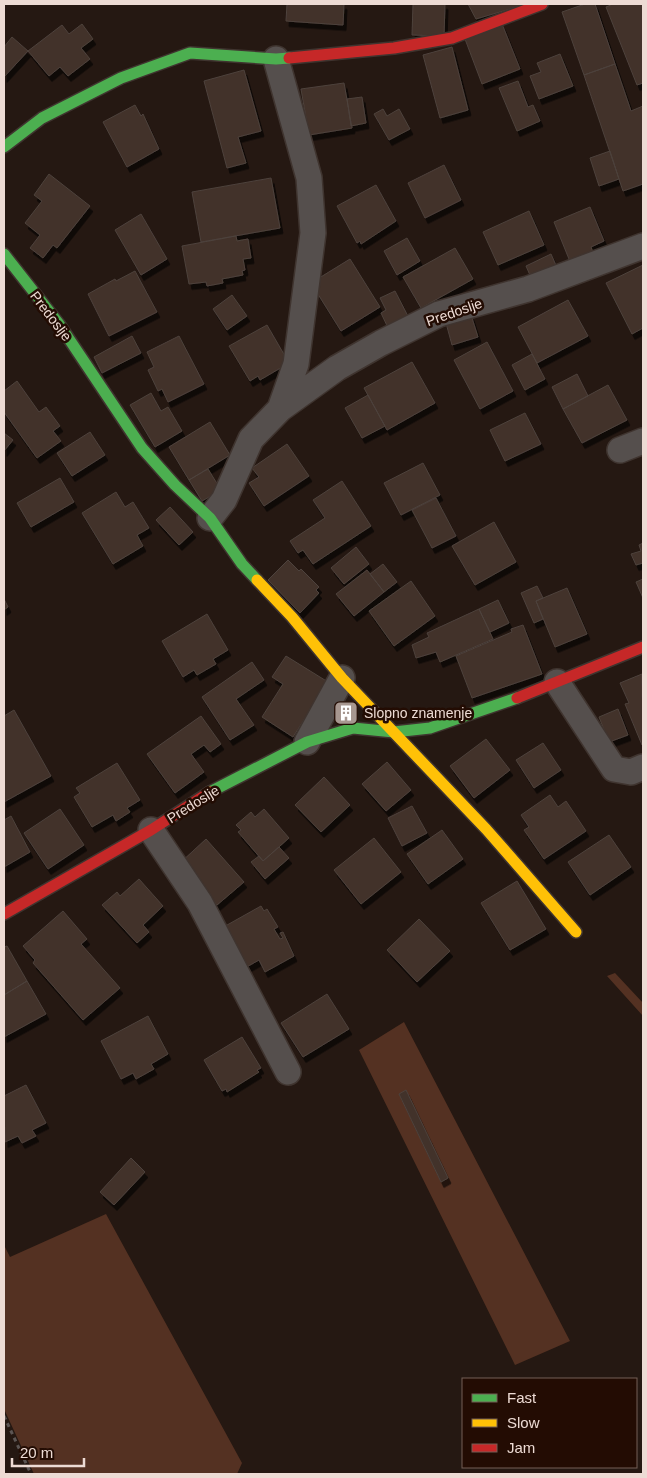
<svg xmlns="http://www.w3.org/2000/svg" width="647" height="1478" font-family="Arial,sans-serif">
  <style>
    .green { fill: #543122 }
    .building { fill: #42312a; stroke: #4d423c; filter: url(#shadow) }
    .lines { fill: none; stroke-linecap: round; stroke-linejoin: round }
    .street-casing { stroke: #3f342f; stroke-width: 28 }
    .fast-casing { stroke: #3f342f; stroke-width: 14 }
    .slow-casing { stroke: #3f342f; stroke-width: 14 }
    .jam-casing { stroke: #3f342f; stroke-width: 14 }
    .path { stroke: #5c5553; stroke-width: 3; stroke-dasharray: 4 4; stroke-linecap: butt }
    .street { stroke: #554f4d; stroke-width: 25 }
    .fast { stroke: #4caf50; stroke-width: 11 }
    .slow { stroke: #ffc107; stroke-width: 11 }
    .jam { stroke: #c62828; stroke-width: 11 }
    .labels { text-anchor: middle; stroke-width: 5; stroke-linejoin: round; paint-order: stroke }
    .street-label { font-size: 14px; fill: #eddbd4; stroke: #230c03 }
    .poi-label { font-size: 14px; fill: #eddbd4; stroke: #230c03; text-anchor: start }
  </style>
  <defs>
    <filter id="shadow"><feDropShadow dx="3" dy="5.5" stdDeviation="0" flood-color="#0009"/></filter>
  </defs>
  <rect width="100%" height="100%" fill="#251812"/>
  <path class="green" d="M615,973L643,1003V1016L607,976Z
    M404,1022L570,1341L515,1365L359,1050Z
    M106,1214L242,1463L237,1474H34L4,1409V1245L10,1257Z"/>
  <path class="building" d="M287,4H344L343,25L286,21Z
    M413,4H445L444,36L412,35Z
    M468,4H527L476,19Z
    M585,4H595L615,64L584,75L562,12Z
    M613,4H643V83L637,85L606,7Z
    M82,24L93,39L81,48L90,59L68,76L60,67L49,76L28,51L62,25L69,34Z
    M502,24L520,69L482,84L465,39Z
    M12,37L28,51L4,77V47Z
    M452,47L468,110L440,118L423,55Z
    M560,54L573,86L539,99L530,76L541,72L537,63Z
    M615,64L631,111L643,106V184L623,191L584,75Z
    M244,70L261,131L238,137L246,163L227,168L204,81Z
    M518,81L528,107L533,105L540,121L517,131L499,88Z
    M344,83L352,128L309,135L301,89Z
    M362,97L366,123L351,126L347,99Z
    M135,105L141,116L143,114L159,149L127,167L103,122Z
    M383,109L387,116L399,109L410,129L389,140L374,114Z
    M610,151L619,179L599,186L590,158Z
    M444,165L461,200L425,218L408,183Z
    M49,174L90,206L57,248L53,245L43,258L30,248L40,235L25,223L42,201L34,195Z
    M271,178L280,228L201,242L192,192Z
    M376,185L396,221L361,244L360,241L357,243L337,206Z
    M590,207L604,241L591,247L594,255L571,264L554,222Z
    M529,211L544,245L498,265L483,232Z
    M141,214L167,259L141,275L115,230Z
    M236,236L237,241L248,239L251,258L243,259L245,270L242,271L243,275L222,279L223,283L207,286L206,282L189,284L182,246Z
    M407,238L420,261L397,275L384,251Z
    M455,248L473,279L421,308L403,277Z
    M551,254L558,270L533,282L526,266Z
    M350,259L380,307L341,331L311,283Z
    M643,265V328L632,334L606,283Z
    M135,271L157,312L109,336L88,294L115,279L116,281Z
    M395,291L411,322L390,332L381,313L386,310L380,298Z
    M232,295L247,316L227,330L213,309Z
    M568,300L588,336L537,363L518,327Z
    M471,315L478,337L452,345L446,323Z
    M267,325L289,363L260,380L258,376L250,381L229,346Z
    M132,336L141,353L102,373L94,357Z
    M179,336L204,384L168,402L162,389L158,391L148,370L154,367L147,352Z
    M487,342L513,391L480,409L454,360Z
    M532,354L545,379L525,390L512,365Z
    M412,362L435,403L387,430L364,388Z
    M577,374L588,396L563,409L552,387Z
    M17,381L39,412L46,407L60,426L53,431L61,441L37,458L4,412V391Z
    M608,385L627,420L582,443L563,409Z
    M151,393L161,411L168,407L182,431L155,447L130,405Z
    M368,395L385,426L362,438L345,408Z
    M525,413L541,444L505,461L490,430Z
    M210,422L230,455L189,480L169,447Z
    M90,432L105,455L72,476L57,453Z
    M4,433L13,440L4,451Z
    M287,444L309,476L264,506L249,483L259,477L252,468Z
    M423,463L440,495L401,515L384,483Z
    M208,469L221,490L202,501L189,480Z
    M60,478L74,502L31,527L17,503Z
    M342,481L371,526L313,564L303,550L298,553L290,541L325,518L313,500Z
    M116,492L125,507L133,502L149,528L137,535L143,546L113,564L82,513Z
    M436,498L456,536L432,548L412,510Z
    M170,507L193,532L179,545L156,520Z
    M494,522L516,562L475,585L452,546Z
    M643,543V563L636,565L631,554L641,551L639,545Z
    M356,547L369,564L344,584L331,568Z
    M288,560L299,571L301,569L319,587L316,590L319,593L300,613L268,580Z
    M383,564L397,582L384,592L370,574Z
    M367,570L384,592L354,616L336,594Z
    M643,579V598L636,582Z
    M411,581L435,616L394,646L369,611Z
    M537,586L543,598L536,601L543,619L534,623L521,593Z
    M567,588L587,634L555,647L536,601Z
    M4,599L8,607L4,610Z
    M498,600L509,623L490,632L479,609Z
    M479,609L493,639L440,662L436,652L416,658L412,645L429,637L427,633Z
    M207,614L228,650L213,659L216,664L197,675L194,670L183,677L162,641Z
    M523,625L542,674L472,698L456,656L512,632L511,629Z
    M286,656L328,682L293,737L262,717L283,684L272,677Z
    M252,662L264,680L236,699L254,725L230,740L202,697Z
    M642,674L643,745H642L625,704L629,703L620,683Z
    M618,709L628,735L609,742L599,717Z
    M14,710L51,776L4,802V716Z
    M201,716L221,744L210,752L204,745L191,754L204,772L175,793L147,754Z
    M486,739L510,770L474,798L450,766Z
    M543,743L561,770L534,788L516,760Z
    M387,762L411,790L386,811L362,784Z
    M117,763L140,800L127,808L130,812L116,821L113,815L92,827L74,797L80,793L76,788Z
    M324,777L350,805L321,832L295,805Z
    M550,795L558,807L566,801L586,831L544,859L524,830L529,827L521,815Z
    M412,806L427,833L402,846L388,818Z
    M60,809L84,845L48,869L24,833Z
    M264,809L289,838L263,861L238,832L241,830L236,825L251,812L255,817Z
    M11,816L30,852L4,867V820Z
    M442,830L463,859L428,884L407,854Z
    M609,835L631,867L590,895L568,862Z
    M374,838L401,872L361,904L334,870Z
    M206,839L244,882L217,905L180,863Z
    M279,847L289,858L265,879L251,862L259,856L263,861Z
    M139,879L163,906L143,925L149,932L137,943L102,905L117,892L120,896Z
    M517,881L546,929L510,950L481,903Z
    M261,906L264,911L267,909L278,927L274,929L280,939L283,938L280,933L283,932L294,956L265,972L259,960L243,969L220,929Z
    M63,911L87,939L81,944L120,988L83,1020L33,963L35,960L23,946Z
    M419,919L450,951L417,982L387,950Z
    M7,946L27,981L4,995V947Z
    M27,981L46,1014L4,1037V995Z
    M327,994L349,1029L303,1057L281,1023Z
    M148,1016L168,1054L151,1064L154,1069L136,1079L133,1073L121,1079L101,1041Z
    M242,1037L261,1068L257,1070L259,1072L227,1092L226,1089L222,1091L204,1060Z
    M26,1085L46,1123L32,1130L36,1136L22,1143L18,1136L5,1142L4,1096Z
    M406,1090L448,1178L441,1182L399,1094Z
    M131,1158L145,1172L114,1205L100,1192Z"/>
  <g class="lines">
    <g class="street-casing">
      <path id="street" d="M280,409L337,368L381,343L439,314L528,289L643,246
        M620,450L643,441
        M210,518L224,500L251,439L280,409L296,364L313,233L309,178L276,59
        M557,682L614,769L631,772L643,767
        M307,742L342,678
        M151,830L200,903L288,1072"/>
    </g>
    <g class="fast-casing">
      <path id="fast" d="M4,147L42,118L121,78L190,53L276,59L289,58
        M4,254L59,324L142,448L175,485L210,518L242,564L257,580
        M210,792L307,742L353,728L394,732L430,728L517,698"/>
    </g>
    <g class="slow-casing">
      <path id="slow" d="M257,580L292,617L342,678L486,829L576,932"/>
    </g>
    <g class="jam-casing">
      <path id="jam" d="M289,58L394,48L452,38L542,4
        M517,698L643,647
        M4,914L151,830L210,792"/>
    </g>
    <path class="path" d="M4,1416L31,1474"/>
    <use href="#street" class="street"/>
    <use href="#fast" class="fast"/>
    <use href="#slow" class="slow"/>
    <use href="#jam" class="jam"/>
  </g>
  <defs>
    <g id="building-square" transform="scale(1.25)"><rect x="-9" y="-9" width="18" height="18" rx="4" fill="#a79790" stroke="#230c03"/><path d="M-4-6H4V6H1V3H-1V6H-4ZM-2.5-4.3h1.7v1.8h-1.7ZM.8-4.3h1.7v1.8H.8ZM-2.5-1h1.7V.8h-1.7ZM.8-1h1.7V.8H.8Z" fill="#fff"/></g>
  </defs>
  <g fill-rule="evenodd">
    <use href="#building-square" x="346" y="713"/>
  </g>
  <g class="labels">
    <g class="street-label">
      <text transform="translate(454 312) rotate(-19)" y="5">Predoslje</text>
      <text transform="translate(51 316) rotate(53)" y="5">Predoslje</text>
      <text transform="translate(193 804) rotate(-32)" y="5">Predoslje</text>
    </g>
    <g class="poi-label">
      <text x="364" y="718">Slopno znamenje</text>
    </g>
  </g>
  <rect width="647" height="1478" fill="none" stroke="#eddbd4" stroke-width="10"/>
  <rect x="462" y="1378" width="175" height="90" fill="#230c03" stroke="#745f57"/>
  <rect x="472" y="1394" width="25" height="8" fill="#4caf50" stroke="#745f57"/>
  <text x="507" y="1403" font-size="15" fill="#eddbd4">Fast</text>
  <rect x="472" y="1419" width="25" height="8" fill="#ffc107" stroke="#745f57"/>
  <text x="507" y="1428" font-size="15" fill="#eddbd4">Slow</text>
  <rect x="472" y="1444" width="25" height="8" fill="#c62828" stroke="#745f57"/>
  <text x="507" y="1453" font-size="15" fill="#eddbd4">Jam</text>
  <path d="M12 1458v8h72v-8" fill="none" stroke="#eddbd4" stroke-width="2.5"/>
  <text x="20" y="1458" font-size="15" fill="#eddbd4" stroke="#230c03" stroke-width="4" paint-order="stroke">20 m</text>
</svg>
